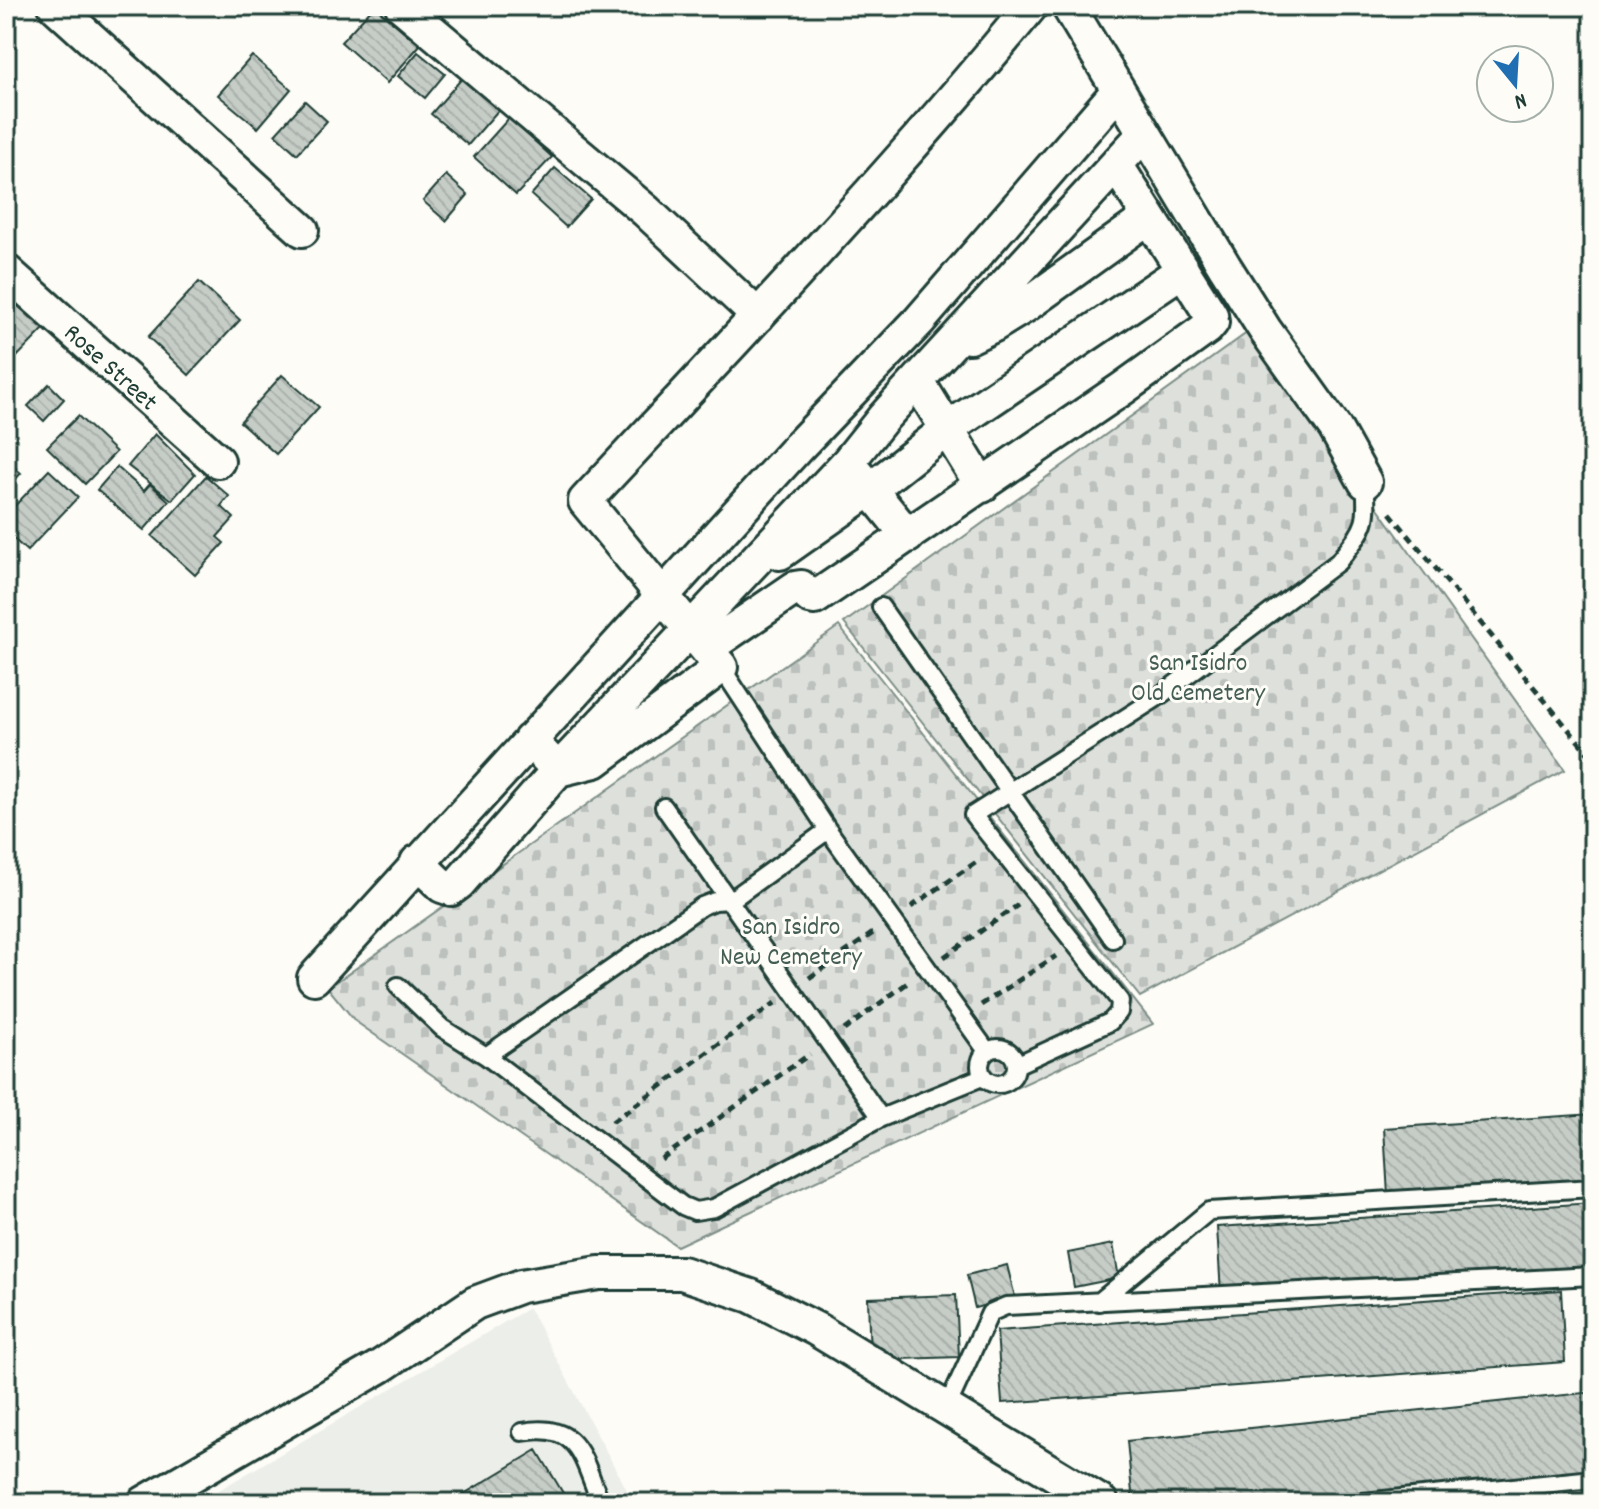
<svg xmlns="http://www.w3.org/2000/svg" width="1599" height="1509" font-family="Dekko,sans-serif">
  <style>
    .built { fill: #eceee9 }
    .cemetery { fill: url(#cemetery-stones); stroke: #7e8e88; stroke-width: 2 }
    .building { fill: url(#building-back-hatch); stroke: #1f3d34; stroke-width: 2 }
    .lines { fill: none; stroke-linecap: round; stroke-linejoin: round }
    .service-casing { stroke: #1f3d34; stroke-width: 22 }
    .minor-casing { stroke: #1f3d34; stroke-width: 38 }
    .path { stroke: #1f3d34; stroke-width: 5; stroke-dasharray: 8 6; stroke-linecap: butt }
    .service { stroke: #fdfcf7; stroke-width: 16 }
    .minor { stroke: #fdfcf7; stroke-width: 32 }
    .labels { text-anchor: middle; stroke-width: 6; stroke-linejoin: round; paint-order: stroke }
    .street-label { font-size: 26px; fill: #1f3d34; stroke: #fdfcf7 }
    .park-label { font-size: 26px; fill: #455e55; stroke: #fdfcf7 }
  </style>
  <defs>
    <pattern id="cemetery-stones" width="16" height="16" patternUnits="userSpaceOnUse" patternTransform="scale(2)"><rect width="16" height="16" fill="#dde0db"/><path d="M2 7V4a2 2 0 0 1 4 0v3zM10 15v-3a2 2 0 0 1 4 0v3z" fill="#bdc1bd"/></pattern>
    <pattern id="building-back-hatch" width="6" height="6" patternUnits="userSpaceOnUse" patternTransform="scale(2)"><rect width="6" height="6" fill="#c6cdc7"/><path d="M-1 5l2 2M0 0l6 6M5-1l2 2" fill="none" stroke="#aab1ac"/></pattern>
  </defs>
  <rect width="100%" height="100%" fill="#fdfcf7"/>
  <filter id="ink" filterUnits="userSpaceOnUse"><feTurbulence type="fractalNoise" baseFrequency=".0125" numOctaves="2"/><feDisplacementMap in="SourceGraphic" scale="16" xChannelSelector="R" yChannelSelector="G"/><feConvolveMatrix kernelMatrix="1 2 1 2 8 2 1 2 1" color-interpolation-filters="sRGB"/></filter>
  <g filter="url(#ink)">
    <path class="built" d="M529,1308L634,1503H197Z"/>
    <path class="cemetery" d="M1251,330L1565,770L1140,997L844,623Z
      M839,626L1153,1024L677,1246L355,1021L328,988Z"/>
    <path class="building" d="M374,6L420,45L387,83L341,42Z
      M418,52L445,74L425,98L398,76Z
      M252,56L291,89L258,128L218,95Z
      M464,76L501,107L468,145L431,114Z
      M305,101L327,121L297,154L275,134Z
      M509,118L552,157L516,195L474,157Z
      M555,168L591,199L566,227L531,195Z
      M446,175L468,195L446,221L423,201Z
      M199,282L240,320L189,375L148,337Z
      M15,299L45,328L6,368V308Z
      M282,375L319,407L276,454L240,422Z
      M49,384L64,399L44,421L28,406Z
      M78,416L116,452L85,484L47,447Z
      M155,434L195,474L172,500L128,466Z
      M6,460L21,473L6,490Z
      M117,467L144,491L150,484L169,501L144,530L97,490Z
      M49,470L78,497L27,551L6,532V515Z
      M206,476L229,496L221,506L234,518L217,537L224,543L195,575L152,536Z
      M1593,1114V1181L1388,1195L1384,1128Z
      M1593,1203V1269L1221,1294L1217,1227Z
      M1113,1244L1119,1278L1074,1287L1068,1253Z
      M1007,1265L1015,1297L975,1308L967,1275Z
      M1561,1290L1565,1362L1002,1403L997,1331Z
      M956,1295L959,1357L870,1360L868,1298Z
      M1593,1392V1474L1313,1503H1133L1127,1441Z
      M537,1450L569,1503H449Z
      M1593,1484V1503H1428Z"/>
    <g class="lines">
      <g class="service-casing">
        <path id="service" d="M881,607L1113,939
          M721,667L828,830L987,1051
          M664,807L881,1118
          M398,986L442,1028L486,1056L683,1206L695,1211L714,1208L881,1118L982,1077
          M980 1066a18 18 0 1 1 36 0a18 18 0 1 1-36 0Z
          M486,1056L702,906L715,901L731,900L828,830
          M1016,1065L1110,1022L1119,1012L1120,1001L973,815L1158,697L1338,562C1365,527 1369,527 1365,482
          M1099,1302L1209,1211L1593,1188
          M947,1407L990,1313L1006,1306L1593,1276
          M522,1432C580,1421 582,1459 601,1503
          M1353,1503L1593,1479"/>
      </g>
      <g class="minor-casing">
        <path id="minor" d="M55,6L302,230
          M402,6L646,211L758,316
          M1068,6L1225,267L1265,330L1335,428L1365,482
          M6,271L218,461
          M969,337L994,325L1025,306L1149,217
          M918,382L982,486
          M857,473L908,536
          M780,553L871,489L946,430L1183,270
          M707,648L795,588L801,587L810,597L815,598L1122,389L1207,328L1212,322L1211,315L1117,166
          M530,740L558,770L595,761L721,667L585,501C736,339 890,178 1031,6
          M417,862L442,886L451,889L459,883L558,770L848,462L884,417L1144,134
          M314,978L798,447L919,321L1118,91
          M144,1503L381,1366L475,1303L521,1286L599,1273H682L751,1296L816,1329L1102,1503"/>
      </g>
      <path class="path" d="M1390,513L1593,759
        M911,907L978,861
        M944,957L1018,905
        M809,978L873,933
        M981,1005L1056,956
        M844,1030L910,981
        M612,1122L775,1003
        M661,1159L810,1054"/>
      <use href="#service" class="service"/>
      <use href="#minor" class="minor"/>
    </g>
  </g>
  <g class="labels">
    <g class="street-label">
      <text transform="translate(112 366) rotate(42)" y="9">Rose Street</text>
    </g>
    <g class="park-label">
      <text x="1198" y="670">San Isidro<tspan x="1198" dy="30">Old Cemetery</tspan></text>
      <text x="791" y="934">San Isidro<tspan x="791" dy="30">New Cemetery</tspan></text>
    </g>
  </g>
  <rect width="1599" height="1509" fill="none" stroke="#fdfcf7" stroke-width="32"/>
  <rect x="16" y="16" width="1567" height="1477" fill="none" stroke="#1f3d34" stroke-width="3" filter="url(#ink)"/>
  <g transform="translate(1515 84) rotate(162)"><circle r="38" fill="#fdfcf7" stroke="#a4b0a9" stroke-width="2"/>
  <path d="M0-6L14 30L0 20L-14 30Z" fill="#1f6fb2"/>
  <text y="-12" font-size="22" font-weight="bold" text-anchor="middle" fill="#1f3d34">N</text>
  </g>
</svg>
